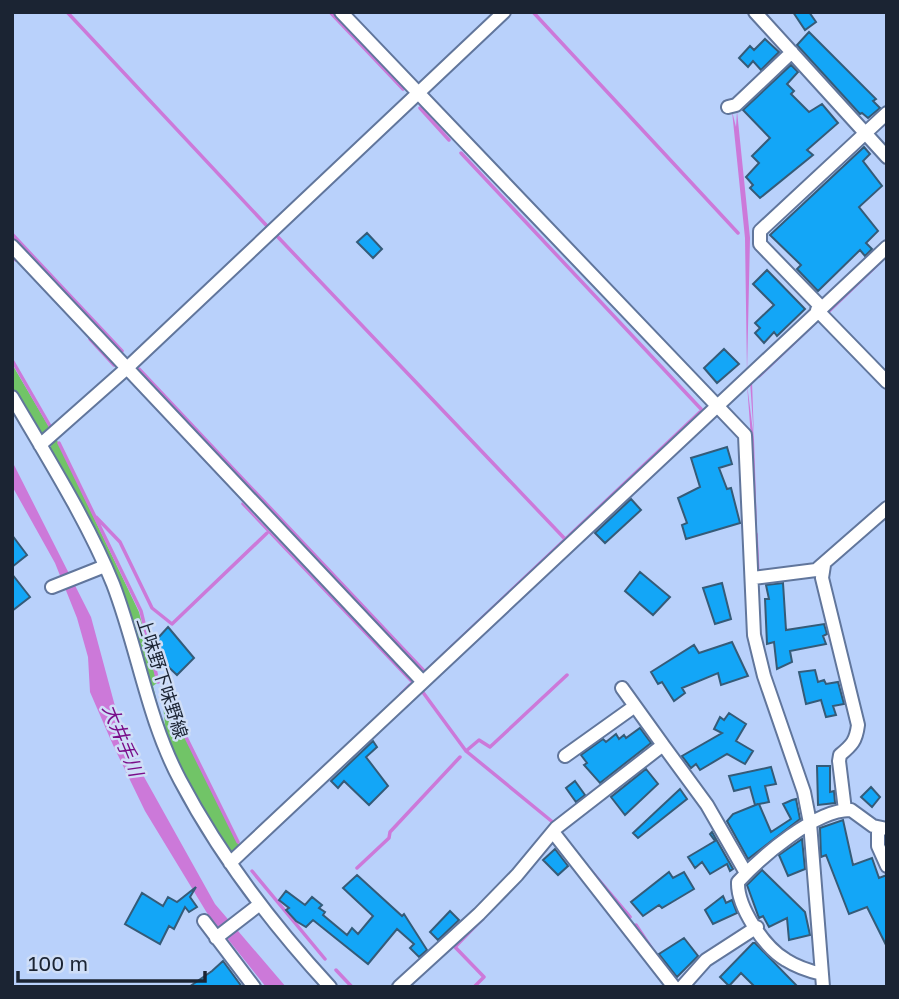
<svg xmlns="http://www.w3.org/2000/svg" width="899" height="999" font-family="'Golos Text','Noto Sans JP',sans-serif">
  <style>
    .green { fill: #71c467 }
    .water { fill: #cc79d9 }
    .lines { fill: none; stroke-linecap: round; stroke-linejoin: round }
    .stream { stroke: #cc79d9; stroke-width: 3.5 }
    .building { fill: #13a6f7; stroke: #355b78; stroke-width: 2 }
    .minor-casing { stroke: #61769c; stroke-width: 16 }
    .minor { stroke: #fff; stroke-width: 12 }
    .labels { text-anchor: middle; stroke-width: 5; stroke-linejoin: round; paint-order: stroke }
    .street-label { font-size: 18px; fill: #1b2433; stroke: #cfdef7 }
    .water-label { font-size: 19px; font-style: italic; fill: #7a0f8a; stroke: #cfdef7 }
  </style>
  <rect width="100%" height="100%" fill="#b9d1fb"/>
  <path class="green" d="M12,364L52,432L40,435L12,391Z
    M55,436L139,612L157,683L153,686L165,734L127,609L49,451Z
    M162,692L241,849L234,854C214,848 178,768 170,747C164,730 164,710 162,692Z"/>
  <path class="water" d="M732,111L736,127L737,111L750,238L747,373L745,238Z
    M750,381H752L757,527H753L752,452L747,384L754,439Z
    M12,461L91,617L119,721L143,775L215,904L286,987H266L207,913L145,811L113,745L90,692L88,657L77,618L55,563L12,486Z
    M242,502L412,681L411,683L241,504Z"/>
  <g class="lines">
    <path class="stream" d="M67,12L267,226
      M330,12L403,89
      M533,12L738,233
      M420,108L449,140
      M882,126L887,122
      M461,153L701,409
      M12,234L122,351
      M276,235L565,539
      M12,256L16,260
      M827,313L880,262
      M90,339L114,365
      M12,360L50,426
      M139,369L425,672L700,412
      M759,376L818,320
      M59,443L141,611L158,682
      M96,517L120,542L152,608L172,624L267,533
      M756,534L758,575
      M422,691L466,751L555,824
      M164,693L238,842
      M401,694L410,685
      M466,751L479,740L490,747L567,675
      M586,865L630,917
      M357,868L389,838L390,832L460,757
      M252,871L325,959
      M636,925L656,955
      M336,970L352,987
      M474,987L484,977L455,947L485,916"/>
  </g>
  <path class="building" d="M793,12H809L816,22L805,30Z
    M809,32L876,99L873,101L880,108L868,118L862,113L860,114L797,45Z
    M765,39L779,52L761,70L753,61L748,67L739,58L750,46L754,50Z
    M791,65L798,72L787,84L794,91L791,94L809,112L822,104L838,123L807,150L813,155L760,198L750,188L753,185L746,177L759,163L752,156L770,138L743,110Z
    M864,147L870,154L863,161L882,186L859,207L878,231L866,243L872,249L865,256L860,250L818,291L797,269L801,265L770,235Z
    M367,233L382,249L373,258L357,242Z
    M767,270L805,309L777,336L774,332L764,343L755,333L760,328L755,323L774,305L753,284Z
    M724,349L739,364L717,383L704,368Z
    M727,447L732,464L719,468L727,489L731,488L740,523L686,539L682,525L687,523L678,498L700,487L691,458Z
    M631,499L641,510L605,543L595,533Z
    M12,535L27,555L12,567Z
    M640,572L670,597L653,615L625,591Z
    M12,574L30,597L12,611Z
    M722,583L731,619L715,624L703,588Z
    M783,583L786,630L824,624L827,634L823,636L826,644L790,651L792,662L777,669L774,642L767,644L765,599H769L766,585Z
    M168,627L194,658L177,675L160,659L154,660L149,640L158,638Z
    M732,642L748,676L721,685L718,673L682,688L685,693L674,701L662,682L658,684L651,672L694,645L699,653Z
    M815,670L818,682L824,680L826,684L838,682L844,704L833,706L836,715L826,717L821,700L806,704L799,672Z
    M729,713L746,724L736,741L753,751L745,764L727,754L700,770L696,764L691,768L682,756L722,733L714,729L720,717L724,720Z
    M640,728L651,743L600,783L584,765L587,763L581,755L603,739L606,742L616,734L619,739L624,735L626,738Z
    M373,741L377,747L366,757L388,786L369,805L344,781L338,788L331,781Z
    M817,766H830V792L834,791L835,803L818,805Z
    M771,767L776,784L765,786L769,802L759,804L771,832L791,819L783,804L792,800L796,799L800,819L748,859L727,821L733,814L758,804L755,805L750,787L734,791L729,776Z
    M646,769L658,784L625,815L611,797Z
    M575,781L585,795L576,802L566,788Z
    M871,787L880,797L872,807L861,797Z
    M680,789L687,799L638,838L633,833Z
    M843,820L853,865L872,858L879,878L887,875V947L867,907L849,914L826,855L821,857L820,828Z
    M712,832L733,869L730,871L727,864L710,874L702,862L695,868L688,857L715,841L710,834Z
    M802,839L805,869L788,876L779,855Z
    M555,849L568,866L558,875L543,860Z
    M762,870L805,912L810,935L789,940L787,918L769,927L763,916L759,918L747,885Z
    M669,872L673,878L684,872L694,889L662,908L659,905L643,916L631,902Z
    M357,875L402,916L404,914L427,950L419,957L410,948L414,944L397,929L368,964L313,920L306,927L296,921L286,910L289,908L279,900L286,891L305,905L312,897L322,905L319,908L325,912L323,915L347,935L352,928L358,934L373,916L343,888Z
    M196,887L190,897L197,907L189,912L185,907L174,929L169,926L160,944L125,924L142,893L163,906L168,897L177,902Z
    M723,896L726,903L732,900L737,913L713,924L705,910Z
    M450,911L459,920L438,940L430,932Z
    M684,938L698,956L677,977L659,954Z
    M753,943H755L798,987H755L741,973L729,986L720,977Z
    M223,961L242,987H189L212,971Z"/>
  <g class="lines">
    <g class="minor-casing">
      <path id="minor" d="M341,12L745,435L754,635L764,676L804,792L810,823L823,987
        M755,12L887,157
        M728,107L736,105L792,52
        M12,246L422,681
        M821,307L760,244V231L887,113
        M817,310L887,382
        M12,397C46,455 88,522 113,584C138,649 147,718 180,780C220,856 272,924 330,987
        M40,445L127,368L504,12
        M824,565L822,578L858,725C856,741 852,745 840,755L839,761L845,810
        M753,578L816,570L887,508
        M52,587L105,566
        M622,688L663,745
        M565,756L635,706
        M878,828V846L887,866
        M553,832L674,987
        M230,863L887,247
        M204,921L254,987
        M216,938L260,904
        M822,974C809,971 797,967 786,960C764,947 737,907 738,882C761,857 816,809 851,810L873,826L887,829
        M399,987L479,914L517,875L556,828L663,745L707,805L746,873
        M682,987L706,960L757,927"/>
    </g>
    <use href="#minor" class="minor"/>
  </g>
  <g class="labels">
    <g class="street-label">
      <text transform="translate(162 678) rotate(72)" y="6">上味野下味野線</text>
    </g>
    <g class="water-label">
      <text transform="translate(123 740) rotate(68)" y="7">大井手川</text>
    </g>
  </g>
  <rect width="899" height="999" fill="none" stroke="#1b2433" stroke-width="28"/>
  <path d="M18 971v10h187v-10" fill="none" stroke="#1b2433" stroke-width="3.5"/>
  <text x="28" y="971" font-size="21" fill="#1b2433" stroke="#cfdef7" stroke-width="5" paint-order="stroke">100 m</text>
</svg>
